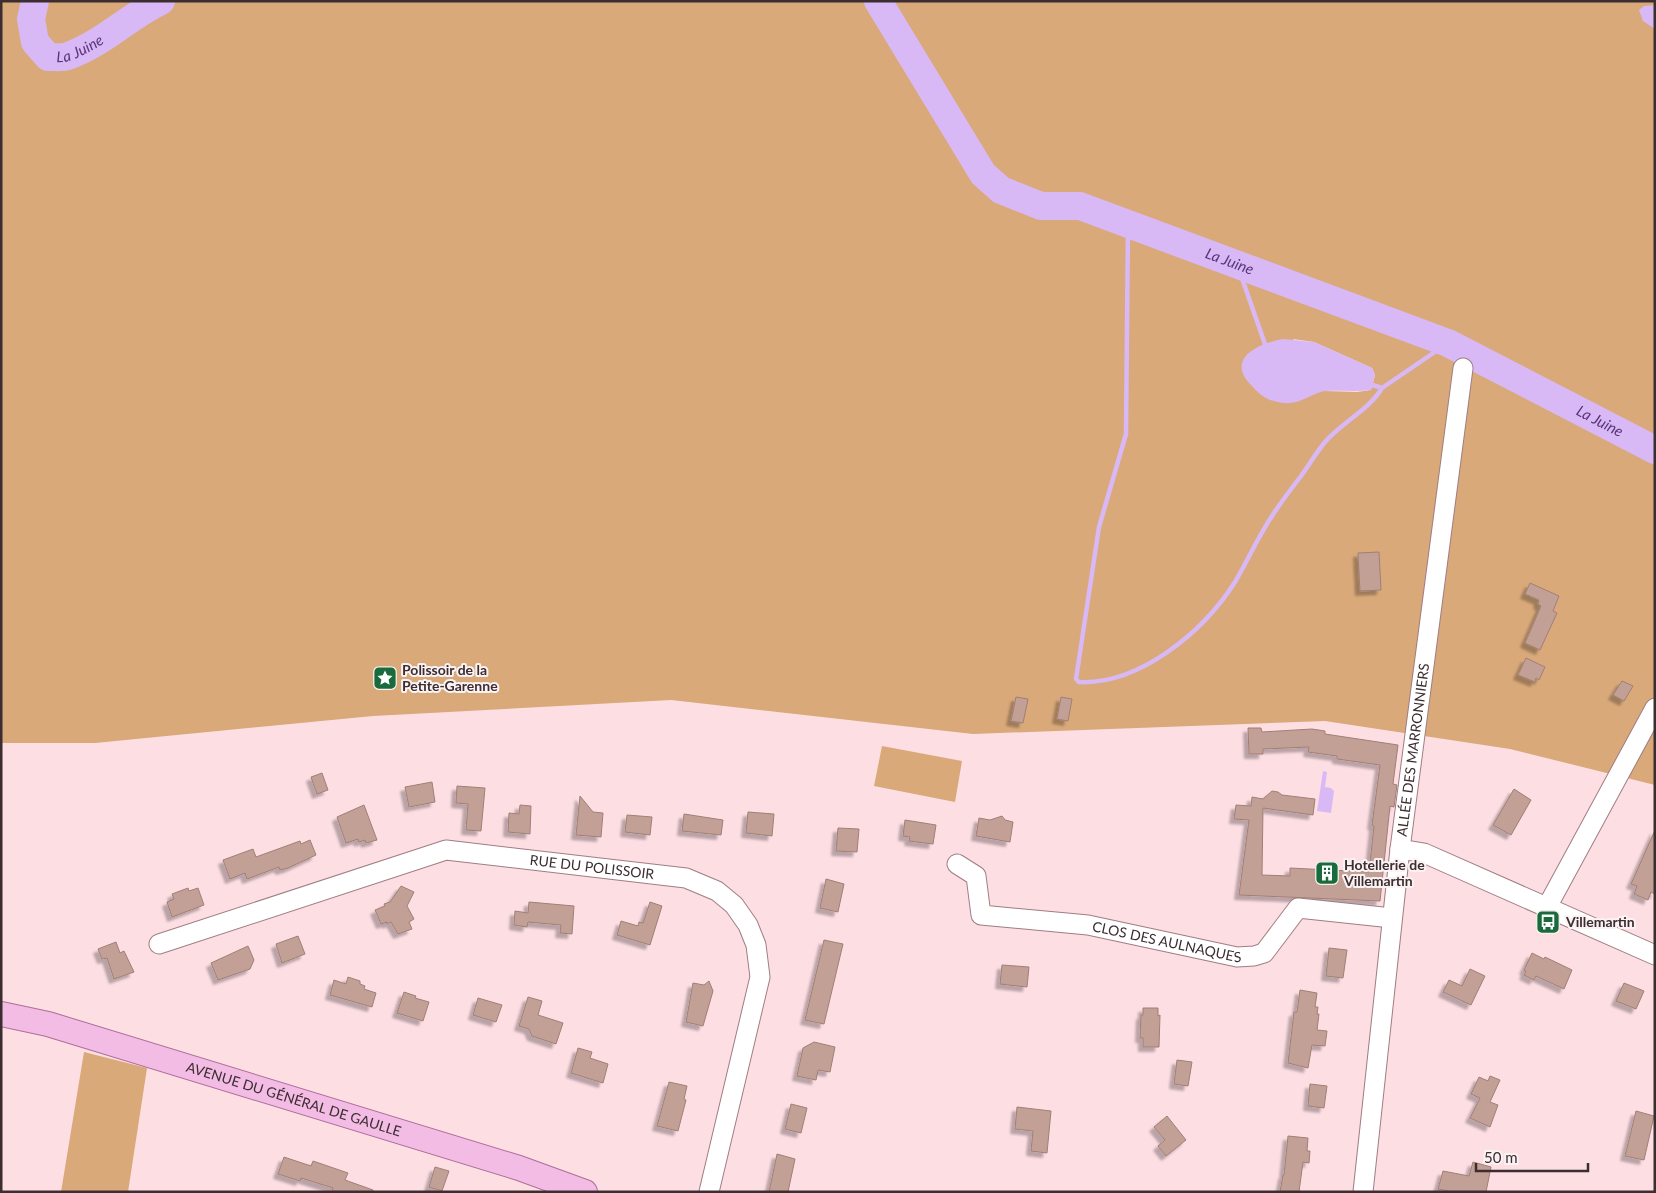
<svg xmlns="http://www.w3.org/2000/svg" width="1656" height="1193" font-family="Lato,sans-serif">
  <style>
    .green { fill: #d9a97a; fill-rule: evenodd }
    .water { fill: #d8b9f5 }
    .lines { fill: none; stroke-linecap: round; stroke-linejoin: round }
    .stream { stroke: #d8b9f5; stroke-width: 4.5 }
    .river { stroke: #d8b9f5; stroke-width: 28 }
    .building { fill: #c3a096; stroke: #a07f76; filter: url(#shadow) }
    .minor-casing { stroke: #9f7d83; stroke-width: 21 }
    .major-casing { stroke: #ae6d9a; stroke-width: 26 }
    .minor { stroke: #fff; stroke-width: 19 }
    .major { stroke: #f3bce5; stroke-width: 24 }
    .labels { text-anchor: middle; stroke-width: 4; stroke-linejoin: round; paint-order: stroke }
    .poi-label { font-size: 14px; font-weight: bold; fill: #3c2d30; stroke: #faf2f3; text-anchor: start }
    .street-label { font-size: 14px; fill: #3c2d30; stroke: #faf2f3 }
    .water-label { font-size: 15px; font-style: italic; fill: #5b3479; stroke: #faf2f3 }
  </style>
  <defs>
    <filter id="shadow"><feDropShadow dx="-4.5" dy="4.5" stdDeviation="1" flood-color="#0004"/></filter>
  </defs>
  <rect width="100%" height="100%" fill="#fddee3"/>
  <path class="green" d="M1,1H1655V785L1510,749L1325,721L973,734L671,700L373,716L95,743H1ZM1293,339L1314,342L1372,368L1375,375L1371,390L1357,392L1324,391Z
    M882,746L962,761L955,802L874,786Z
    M84,1052L147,1068L128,1192H61Z"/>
  <path class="water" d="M1655,5V29L1643,21L1639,10L1644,6Z
    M1283,339L1314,342L1372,368L1375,375L1371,390C1356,392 1341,390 1325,391C1313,393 1301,403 1289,403C1284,404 1275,401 1270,400C1263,397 1257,392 1252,386C1224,359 1259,343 1283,339Z
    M1323,771L1327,772L1325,787L1331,788L1334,791L1331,813L1317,811Z"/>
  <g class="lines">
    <path class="stream" d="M1128,224L1126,434L1099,527L1076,679L1079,682C1140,685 1204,631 1235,582C1248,560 1258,537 1272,516C1281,502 1291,489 1301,476C1309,465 1316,453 1325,442C1342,422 1369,410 1382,388L1448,343
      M1237,264L1266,347
      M1366,383L1382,388"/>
    <g class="river">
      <path id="s1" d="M35,1L31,19L35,42L48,57C54,57 62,58 68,56C102,44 128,17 161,1"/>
      <path id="s2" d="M878,1L983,174L1001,190L1041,206H1080L1448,343L1655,450"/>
    </g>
  </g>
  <path class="building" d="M1379,552L1381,590L1360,591L1358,553Z
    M1530,583L1559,596L1553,611L1557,613L1540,650L1525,643L1541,606L1538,604L1539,600L1525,594Z
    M1526,658L1545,667L1539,680L1536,678L1535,682L1518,675Z
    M1622,681L1633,686L1624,701L1613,695Z
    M1016,697L1028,699L1023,723L1011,721Z
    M1061,697L1072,699L1068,721L1057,719Z
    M1248,728H1261L1262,732L1312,729L1325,731V734L1398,745L1393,784L1397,785L1394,807L1390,806L1380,901L1239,895L1249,820L1234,819L1236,805L1251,806L1252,797L1263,799L1272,791L1278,792L1282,795L1315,799L1313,815L1263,808L1262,875L1290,876V868L1369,872L1374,826L1372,825L1380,765L1337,759V756L1308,752L1309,747L1263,749V754H1249Z
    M322,773L328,790L317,794L311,777Z
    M432,782L435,802L409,807L405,787Z
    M457,786L485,788L481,831L466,830L468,804L456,803Z
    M1514,789L1531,800L1511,835L1493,825Z
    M580,796L593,812L603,813L601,837L576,835Z
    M364,805L377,840L366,843L365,840L359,842L358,839L346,843L337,817Z
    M520,805L531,806L530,834L508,832L509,813L519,814Z
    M748,812L774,814L772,836L746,833Z
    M684,814L723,820L721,835L682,831Z
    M627,815L652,817L650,835L625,832Z
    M1002,816L1005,820L1013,822L1010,842L976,836L979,818L990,820Z
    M905,820L936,825L933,844L909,841L910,837L903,836Z
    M838,828L859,829L857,852L836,851Z
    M1655,830V894L1651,892L1648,900L1634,894L1637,886L1631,884Z
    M310,840L316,855L288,868L280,870L279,867L247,879L245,873L230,879L223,860L253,849L256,857L300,841L301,844Z
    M826,879L844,884L838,912L820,908Z
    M401,886L414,892L407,906L414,919L409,922L412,929L398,934L391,922L387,924V922L381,924L375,910L385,906L384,904L390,902Z
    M188,888L189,891L198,888L204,905L172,917L167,902L174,899L172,894Z
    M529,902L574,906L572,934L560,933L561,925L528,922L527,927L514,925L515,911L528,913Z
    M650,902L662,906L650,945L617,935L621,921L638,926L639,922L643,923Z
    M298,936L305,954L282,963L276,944Z
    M824,940L843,944L824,1024L805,1020Z
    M116,942L120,953L124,951L134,972L114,979L107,958L102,959L98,949Z
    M248,946L254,960L250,969L218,980L211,963Z
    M1329,948L1347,950L1343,978L1326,976Z
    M1532,953L1544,959L1545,957L1572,970L1564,989L1536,976L1534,980L1524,975L1526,971L1524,970Z
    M1002,965L1029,967L1027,987L1000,984Z
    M1470,969L1485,976L1471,1005L1443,992L1449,980L1462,986Z
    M348,977L360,981V984L365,986L364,989L376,993L372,1007L330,995L334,980L346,984Z
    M709,981L713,991L703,1026L686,1022L693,983L704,985Z
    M1624,983L1644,991L1636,1009L1616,1001Z
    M1300,990L1317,993L1315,1007H1318L1317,1014H1319L1317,1030L1327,1031L1325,1046L1312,1045L1308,1068L1288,1063L1294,1012H1297Z
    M404,992L416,996L415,998L429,1002L423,1021L397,1013Z
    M528,997L542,1001L538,1015L563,1023L556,1044L532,1036L529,1029L519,1026Z
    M478,998L502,1005L496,1022L473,1015Z
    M1143,1008H1158V1016L1160,1015L1159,1047H1143V1038H1140L1141,1015H1143Z
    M814,1042L835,1047L830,1072L818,1070L816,1080L797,1076L803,1048Z
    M578,1048L592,1052L590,1058L608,1064L603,1083L571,1073Z
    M1177,1060L1192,1062L1188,1086L1174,1084Z
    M1490,1076L1500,1080L1490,1102L1498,1105L1490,1127L1470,1118L1480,1098L1471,1094L1479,1077L1488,1081Z
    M669,1082L687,1086L684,1099L686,1100L678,1131L657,1126Z
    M1310,1084L1327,1086L1324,1108L1308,1106Z
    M791,1104L807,1108L801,1133L785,1129Z
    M1017,1107L1051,1111L1047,1153L1031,1151L1033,1131L1015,1129Z
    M1636,1111L1654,1116L1644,1160L1625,1156Z
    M1167,1116L1186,1140L1166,1156L1158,1146L1165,1140L1154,1127Z
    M1288,1136L1308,1138L1307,1151H1310L1309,1163L1303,1162L1299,1192H1280L1283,1175H1284Z
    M777,1154L795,1159L788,1192H769Z
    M284,1157L311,1166L313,1161L348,1173L345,1180L373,1190V1192H332L333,1188L301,1178L300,1181L278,1174Z
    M1473,1162L1491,1167L1486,1192H1452L1438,1189L1443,1171L1469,1176Z
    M435,1167L449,1171L442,1191L429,1187Z"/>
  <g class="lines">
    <g class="minor-casing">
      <g id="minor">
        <path d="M1400,849L1424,853L1655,955"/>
        <path id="s3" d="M957,864L976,876L981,915L1088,925L1237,957L1254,956L1264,953L1298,908L1392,918"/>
        <path d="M1547,907L1655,708"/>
        <path id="s4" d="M159,944L446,850L686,878L717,891L734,905L748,925L756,945L760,977L709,1192"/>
        <path id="s5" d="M1363,1192L1400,849L1463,368"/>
      </g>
    </g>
    <g class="major-casing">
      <g id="major">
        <path id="s6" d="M1,1014L48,1024L519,1168L585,1192"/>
      </g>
    </g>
    <use href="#minor" class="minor"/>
    <use href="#major" class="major"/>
  </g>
  <defs>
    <g id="sight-square" transform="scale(1.25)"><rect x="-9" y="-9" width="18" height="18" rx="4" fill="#1a6b3c" stroke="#faf2f3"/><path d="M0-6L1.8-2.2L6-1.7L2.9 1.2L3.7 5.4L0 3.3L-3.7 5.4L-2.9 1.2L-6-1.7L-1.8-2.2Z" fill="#fff"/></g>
    <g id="building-square" transform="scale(1.25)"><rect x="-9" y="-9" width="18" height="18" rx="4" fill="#1a6b3c" stroke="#faf2f3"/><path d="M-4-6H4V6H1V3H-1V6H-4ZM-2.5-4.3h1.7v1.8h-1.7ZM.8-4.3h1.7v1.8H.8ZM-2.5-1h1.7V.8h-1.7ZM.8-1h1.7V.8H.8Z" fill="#fff"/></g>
    <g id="bus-square" transform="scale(1.25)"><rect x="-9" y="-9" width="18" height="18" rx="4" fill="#1a6b3c" stroke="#faf2f3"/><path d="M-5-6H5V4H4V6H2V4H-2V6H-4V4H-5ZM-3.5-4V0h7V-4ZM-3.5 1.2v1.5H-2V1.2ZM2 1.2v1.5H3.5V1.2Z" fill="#fff"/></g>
  </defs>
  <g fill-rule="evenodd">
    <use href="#sight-square" x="385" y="678"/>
    <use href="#building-square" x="1327" y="873"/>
    <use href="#bus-square" x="1548" y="922"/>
  </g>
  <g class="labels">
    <g class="poi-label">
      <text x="402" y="675">Polissoir de la<tspan x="402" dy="16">Petite-Garenne</tspan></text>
      <text x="1344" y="870">Hotellerie de<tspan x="1344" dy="16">Villemartin</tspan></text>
      <text x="1566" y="927">Villemartin</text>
    </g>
    <g class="street-label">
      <text dy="5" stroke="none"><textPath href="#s5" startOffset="445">ALLÉE DES MARRONNIERS</textPath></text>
      <text dy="5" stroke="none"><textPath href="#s4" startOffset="449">RUE DU POLISSOIR</textPath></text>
      <text dy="5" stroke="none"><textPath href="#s3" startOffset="250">CLOS DES AULNAQUES</textPath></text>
      <text dy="5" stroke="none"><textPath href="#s6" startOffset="305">AVENUE DU GÉNÉRAL DE GAULLE</textPath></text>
    </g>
    <g class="water-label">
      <text dy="5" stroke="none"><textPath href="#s1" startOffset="95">La Juine</textPath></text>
      <text dy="5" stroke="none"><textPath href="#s2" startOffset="468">La Juine</textPath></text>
      <text dy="5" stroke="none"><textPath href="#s2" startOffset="872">La Juine</textPath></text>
    </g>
  </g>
  <rect width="1656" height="1193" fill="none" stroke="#3c2d30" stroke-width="5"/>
  <path d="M1476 1163v8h112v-8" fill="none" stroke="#3c2d30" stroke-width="2.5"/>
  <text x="1484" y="1163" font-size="15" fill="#3c2d30" stroke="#faf2f3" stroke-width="4" paint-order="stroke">50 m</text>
</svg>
